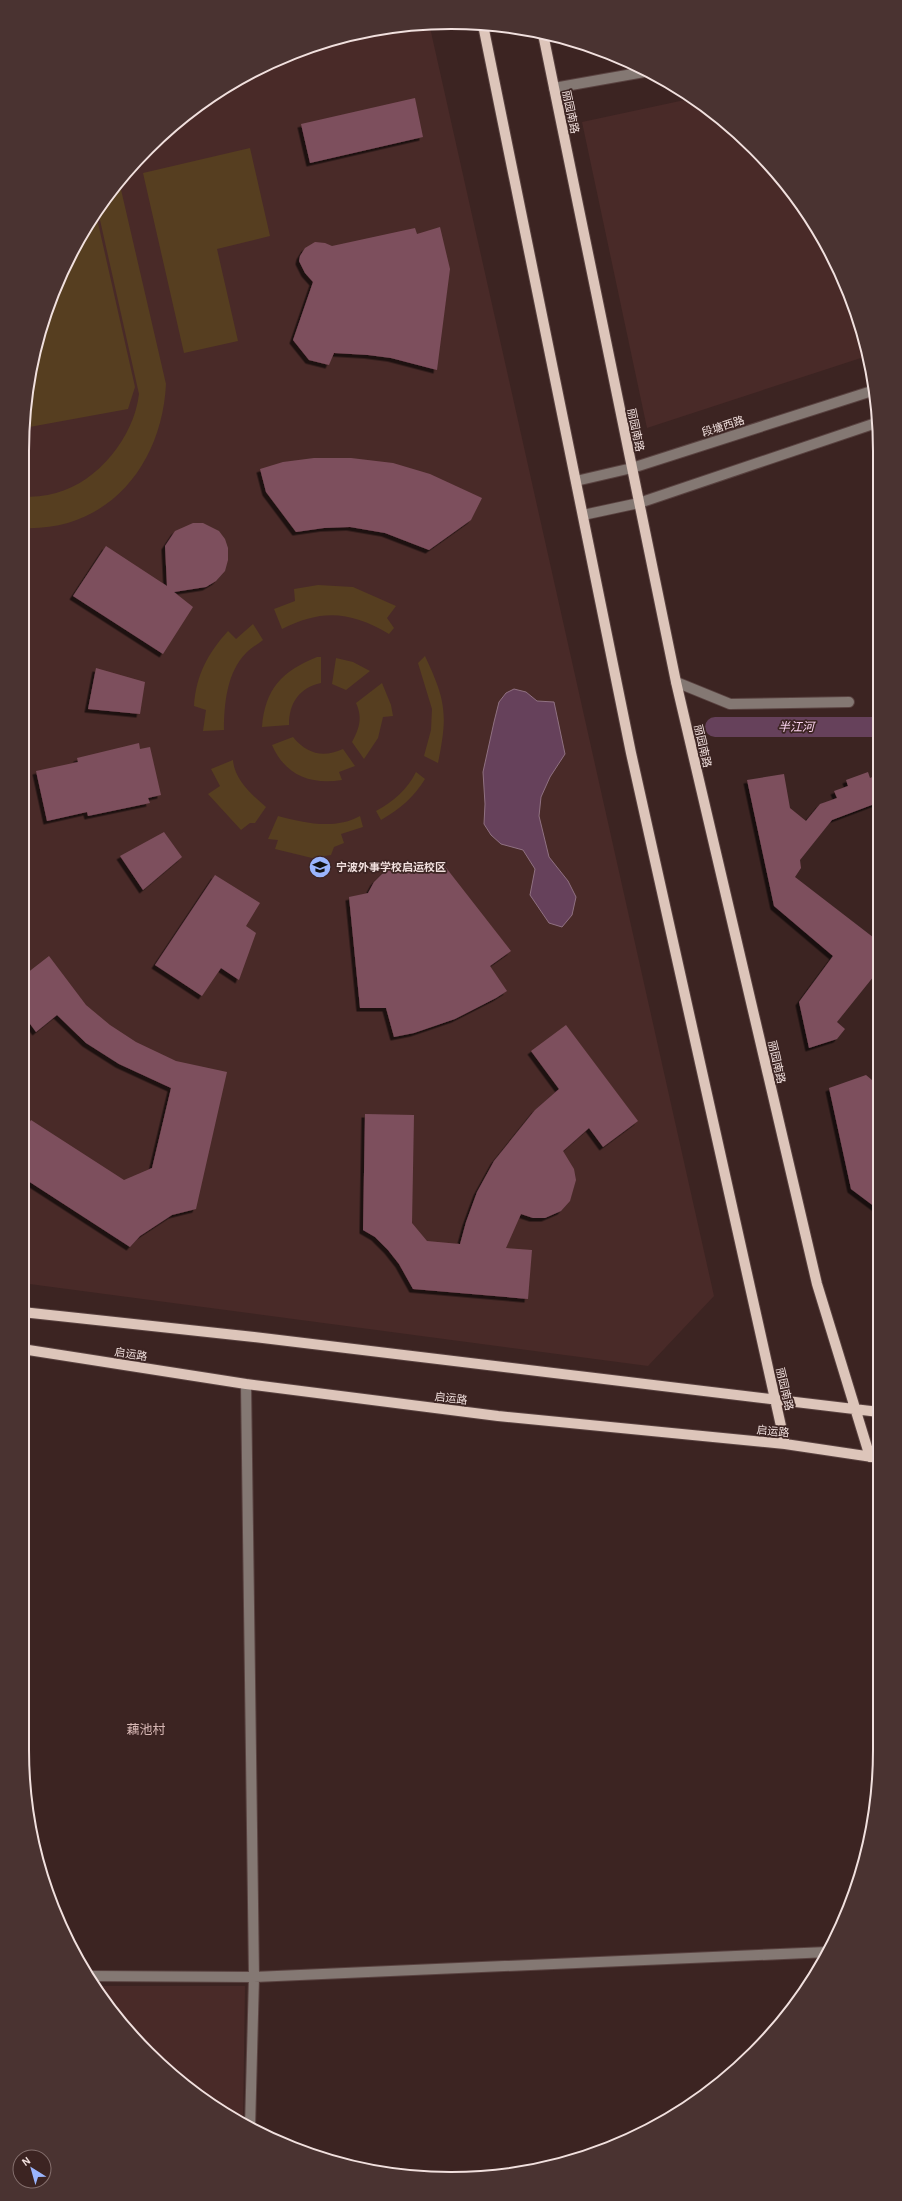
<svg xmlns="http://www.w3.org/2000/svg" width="902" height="2201" font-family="'Alegreya Sans','Noto Sans SC',sans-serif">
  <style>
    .built { fill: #492a28 }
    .green { fill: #563e20 }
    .water { fill: #66415b; stroke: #907182 }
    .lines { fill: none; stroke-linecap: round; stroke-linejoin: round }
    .canal { stroke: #66415b; stroke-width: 20 }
    .building { fill: #7d4f5d; filter: url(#shadow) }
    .minor-casing { stroke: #594240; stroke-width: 12 }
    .major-casing { stroke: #594240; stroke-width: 12 }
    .minor { stroke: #847873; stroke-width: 10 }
    .major { stroke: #ddc5ba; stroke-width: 10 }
    .labels { text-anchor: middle; stroke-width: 3.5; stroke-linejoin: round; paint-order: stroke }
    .street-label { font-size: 11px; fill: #f1e0de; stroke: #3c2422 }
    .poi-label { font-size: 11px; font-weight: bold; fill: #f1e0de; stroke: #3c2422; text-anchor: start }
    .water-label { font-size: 12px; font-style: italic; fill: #fcd4ef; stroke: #3c2422 }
    .quarter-label { font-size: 13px; fill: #d7b7b4; stroke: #3c2422 }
    .rim { fill: none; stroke: #f1e0de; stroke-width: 2 }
  </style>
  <defs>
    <filter id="shadow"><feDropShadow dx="-3.5" dy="3.5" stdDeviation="0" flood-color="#0009"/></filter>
  </defs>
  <rect width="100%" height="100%" fill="#3c2422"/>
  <path class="built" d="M423,23H429L714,1296L648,1366L22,1283V451L26,395L45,313L79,237L128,168L190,111L261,66L340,37Z
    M694,98L774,168L836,261L857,313L867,356L647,428L582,122Z
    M95,1986H245L243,2125L168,2073L128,2033Z"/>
  <path class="green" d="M250,148L270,236L217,249L238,341L184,353L143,173Z
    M119,181L166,384C162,465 108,532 22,528V497C33,497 45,496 56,493C98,482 134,437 139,394L98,211Z
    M96,214L135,387L128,409L24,428C28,353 52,275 96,214Z
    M318,585L353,587L396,606L387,618L394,628L389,634C350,611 322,609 282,629L274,609L295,601L294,589Z
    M253,624L263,640C258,644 251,648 246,653C227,672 224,704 224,730L203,731L206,710L194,706C196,675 208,653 228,631L236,639Z
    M425,656C446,701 448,714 438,763L424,756L431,730L432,709L418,663Z
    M317,657H321V683C299,688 289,703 289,725L262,727C265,689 282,671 317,657Z
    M336,658L353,662L370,671L346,690L332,684Z
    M382,683L391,705L393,716L383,717L378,738L364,759L352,742C359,729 363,718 356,703Z
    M293,737C307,754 323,758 343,749L355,766L339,772L342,780C310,785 285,775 272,745Z
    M233,760C234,779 252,795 266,807L255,823H250L241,830L208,794L220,786L211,769Z
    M416,772L425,779C414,797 400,809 381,820L376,811C394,801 407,790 416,772Z
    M278,816C304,823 335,830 360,816L363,827L341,834L344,843L334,847L331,855L312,858L275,849L278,840L268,839Z"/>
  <path class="water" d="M514,689L526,692L537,701L554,702L565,754L550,777L541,797L539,816L549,857L568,881L576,897L572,915L562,927L549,923L530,895L535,869L523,850L501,844L491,835L484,824L485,804L483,772L494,722L499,702L506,693Z"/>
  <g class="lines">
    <path class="canal" d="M715,727H877"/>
  </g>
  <path class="building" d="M415,98L423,137L310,163L301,124Z
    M440,227L450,269L437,370L391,358L368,355L334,353L329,365L309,360L293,340L313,282L305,273L299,261L300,256L305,248L315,242L325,243L332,246L415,228L417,234Z
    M314,458H351L393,463L430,474L482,498L471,520L429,550L385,533L350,527L324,528L296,532L266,492L260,469L283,462Z
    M193,523H203L219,531L225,539L228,548V560L225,571L216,581L206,587L174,592L193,607L163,654L73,596L106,546L167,586L165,546L175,531Z
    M96,668L145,682L140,714L88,709Z
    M139,743L140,749L150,747L161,795L148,798L150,803L88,816L87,812L47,821L36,771L78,762L77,758Z
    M868,772L870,778L877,775V803L832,820L800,860L801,868L795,877L878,941V971L837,1022L845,1029L837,1039L809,1048L799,1002L833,956L774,906L747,780L784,774L790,808L806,821L820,804L837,798L834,791L848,786L846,780Z
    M164,832L182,857L143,890L120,856Z
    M440,860L511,951L490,966L507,991L496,998L455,1019L414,1033L394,1037L386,1008H360L349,897L368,893L374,882L387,869L404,866L422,873Z
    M215,875L260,903L246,926L256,933L239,980L221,968L202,996L155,965Z
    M49,956L86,1005L110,1025L136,1042L176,1061L227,1072L196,1209L172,1215L140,1236L130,1247L22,1177V1135L31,1120L124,1180L152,1168L171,1088L119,1064L86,1043L57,1015L36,1032L22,1013V977Z
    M566,1025L638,1121L603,1147L589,1128L563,1151L574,1169L576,1180L570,1201L561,1211L545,1218H533L521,1214L506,1248L532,1250L528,1299L413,1289L399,1264L388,1250L375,1237L363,1230L365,1114L414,1115L412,1223L427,1241L460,1244L466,1222L477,1192L494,1161L535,1110L559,1089L531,1051Z
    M866,1075L878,1085L879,1210L851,1189L829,1088Z"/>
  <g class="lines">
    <g class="minor-casing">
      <path id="minor" d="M554,88L644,72
        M576,481L632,468L875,390
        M583,515L639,503L876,423
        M676,682L730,704L849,702
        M246,1384L254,1977L250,2128
        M88,1976L254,1977L828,1952"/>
    </g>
    <g class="major-casing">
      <path id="major" d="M483,25L631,753L785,1444
        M543,34L676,682L817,1284L870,1457
        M22,1312L254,1337L879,1412
        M22,1349L246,1384L498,1416L785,1444L879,1458"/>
    </g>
    <use href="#minor" class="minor"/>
    <use href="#major" class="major"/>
  </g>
  <defs>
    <g id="school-disc" transform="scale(1.15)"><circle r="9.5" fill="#9ab5fd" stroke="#3c2422"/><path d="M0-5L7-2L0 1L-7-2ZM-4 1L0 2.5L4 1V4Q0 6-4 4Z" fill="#111"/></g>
  </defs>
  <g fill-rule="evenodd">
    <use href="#school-disc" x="320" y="867"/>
  </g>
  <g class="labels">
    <g class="street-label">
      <text transform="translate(571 112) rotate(78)" y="4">丽园南路</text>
      <text transform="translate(723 426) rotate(-18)" y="4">段塘西路</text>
      <text transform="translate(636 430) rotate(78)" y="4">丽园南路</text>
      <text transform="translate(703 746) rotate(77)" y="4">丽园南路</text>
      <text transform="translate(777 1062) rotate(77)" y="4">丽园南路</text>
      <text transform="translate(131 1354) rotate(9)" y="4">启运路</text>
      <text transform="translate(785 1389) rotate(77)" y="4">丽园南路</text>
      <text transform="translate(451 1398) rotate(7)" y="4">启运路</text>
      <text transform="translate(773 1431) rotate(6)" y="4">启运路</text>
    </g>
    <g class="poi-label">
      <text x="336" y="871">宁波外事学校启运校区</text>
    </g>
    <g class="water-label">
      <text x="796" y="731">半江河</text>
    </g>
    <g class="quarter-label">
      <text x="146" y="1734">藕池村</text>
    </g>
  </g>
  <path d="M0 0H902V2201H0ZM451 29H451A422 422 0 0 1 873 451V1750A422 422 0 0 1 451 2172H451A422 422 0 0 1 29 1750V451A422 422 0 0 1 451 29Z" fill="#4a3331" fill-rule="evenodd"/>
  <path class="rim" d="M451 29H451A422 422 0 0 1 873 451V1750A422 422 0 0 1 451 2172H451A422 422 0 0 1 29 1750V451A422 422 0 0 1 451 29Z"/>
  <g transform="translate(32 2169) rotate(323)"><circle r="19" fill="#3c2422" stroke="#846f6d"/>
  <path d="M0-3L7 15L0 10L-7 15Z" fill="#9ab5fd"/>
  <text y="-6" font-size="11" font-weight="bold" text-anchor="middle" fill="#f1e0de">N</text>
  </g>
</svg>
